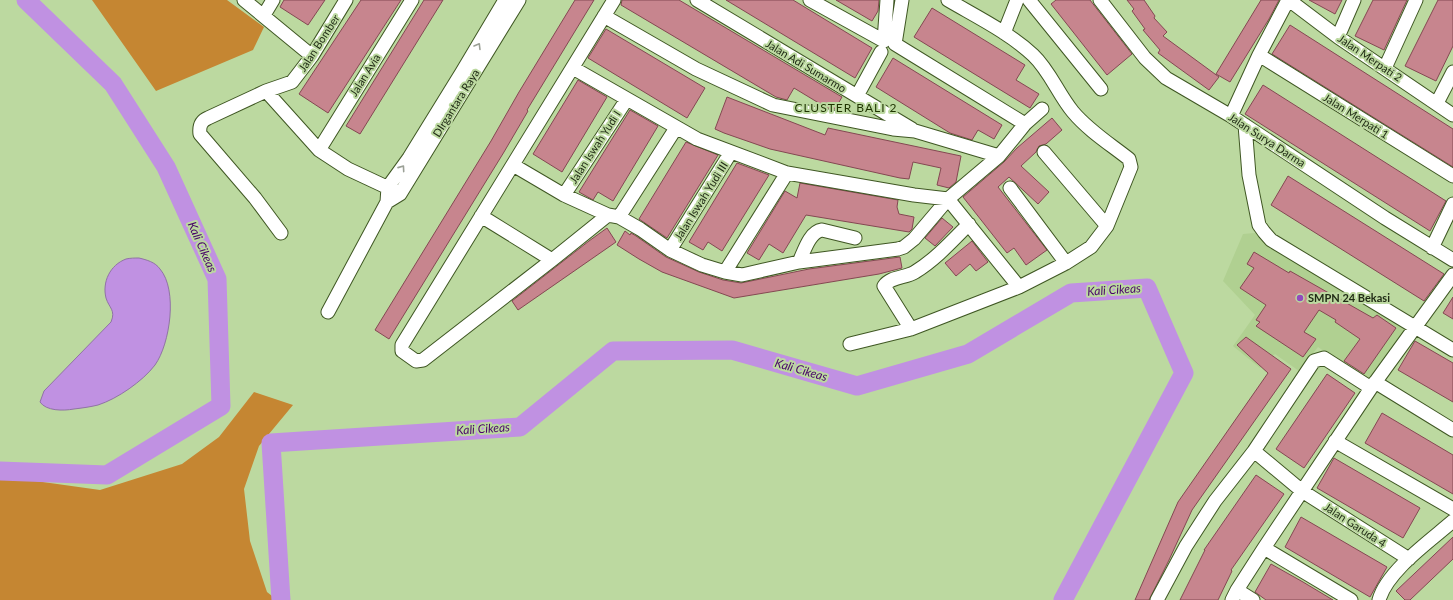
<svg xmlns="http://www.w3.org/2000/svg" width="1453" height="600" font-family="Lato,sans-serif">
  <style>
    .built { fill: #b0d091 }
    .forest { fill: #c58632 }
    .water { fill: #c091e2; stroke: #9073a5 }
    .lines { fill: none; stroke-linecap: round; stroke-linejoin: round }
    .river { stroke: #c091e2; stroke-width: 19 }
    .building { fill: #c7858e; stroke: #844852 }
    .minor-casing { stroke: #3f5723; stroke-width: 15 }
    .minor { stroke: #fff; stroke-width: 13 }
    .oneway { stroke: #9ba096 }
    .poi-dot { fill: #914bbe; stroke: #bcd9a0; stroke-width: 1.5 }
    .labels { text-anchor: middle; stroke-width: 4; stroke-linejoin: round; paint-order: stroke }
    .street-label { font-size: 11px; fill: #212c16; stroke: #bcd9a0 }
    .poi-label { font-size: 11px; font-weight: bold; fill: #212c16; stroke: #bcd9a0; text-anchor: start }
    .neighbourhood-label { font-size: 12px; letter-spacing: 1px; fill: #1e3400; stroke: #bcd9a0 }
    .water-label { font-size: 12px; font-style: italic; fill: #480368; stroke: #bcd9a0 }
  </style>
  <rect width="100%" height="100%" fill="#bcd9a0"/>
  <path class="built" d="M1255,233L1408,327L1368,381L1318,347L1299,371L1275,354L1260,368L1233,346L1255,315L1223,281L1243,234Z"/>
  <path class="forest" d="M92,0H227L264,27L253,50L156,91Z
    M254,392L293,405L259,446L244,489L250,541L267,592L277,600H0V476L100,490L182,464L219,437Z"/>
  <path class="water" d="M139,258C147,260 155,262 160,269C178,290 170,344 155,365C143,381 117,399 98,405C90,407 82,408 74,409C63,411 46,411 40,402L44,391L111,322C116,310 109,308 106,298C102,282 110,265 126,259C130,258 135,258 139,258Z"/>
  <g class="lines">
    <path class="river" d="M0,471L107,475L221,406L217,279L166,167L113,84L26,0
      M281,600L271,443L520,427L613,351L732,350L857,386L968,354L1071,293L1147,288L1184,373L1063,600"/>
  </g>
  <path class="building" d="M284,0H325L308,25L280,7Z
    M361,0H401L328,113L299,94Z
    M424,0H443L360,134L346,126Z
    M575,0H594L527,110L528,111L504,152L389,339L375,330L491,141L519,92Z
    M622,0H679L842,97L835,109L827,108L794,88L787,100L776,97L621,5Z
    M726,0H793L872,48L855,78Z
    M836,0H879L878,11L872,21Z
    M1056,0H1090L1132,54L1107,75L1051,4Z
    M1127,0H1144L1155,16L1154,18L1167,32L1163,36L1219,77L1209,90L1158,53L1160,50L1143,30L1145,29L1132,11L1134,9Z
    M1261,0H1279L1269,19L1230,82L1216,74Z
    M1309,0H1342L1335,14Z
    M1373,0H1407L1384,50L1355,36Z
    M1438,0H1453V46L1436,81L1405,66Z
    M932,8L1025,65L1016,80L1039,94L1030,108L914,37Z
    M1290,25L1453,129V167L1272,54Z
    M606,29L705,88L687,118L588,58Z
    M893,58L1002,125L994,139L978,130L972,140L950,133L876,87Z
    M578,80L607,97L562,172L533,154Z
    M1263,85L1446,201L1430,231L1245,114Z
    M727,97L825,135L828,128L961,156L956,182L949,188L937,185L941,168L913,162L909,179L900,178L770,149L724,133L715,129Z
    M630,110L658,126L613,201L598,192L593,200L579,192Z
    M1052,118L1062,130L1046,144L1039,146L1036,152L1021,166L1049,192L1038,204L1009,177L998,187L1047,250L1026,265L1014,248L1007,253L963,197L1004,162L1017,148Z
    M686,142L718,155L667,238L639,219Z
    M737,163L769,175L722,251L708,242L703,250L689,242Z
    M1288,176L1444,274L1424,301L1271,205Z
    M800,183L898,200L897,207L899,214L914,217L912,229L909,232L806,215L783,253L769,244L759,260L747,253L785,191L797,198Z
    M942,218L953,227L935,246L925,238Z
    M607,228L616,242L518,310L512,301L589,241Z
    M625,231L630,235L631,233L636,236L666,257L699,272L723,280L741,283L809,269L900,257L902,268L879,274L734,298L662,272L639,259L617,245Z
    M972,241L988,262L976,271L970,264L956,276L945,263Z
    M1254,252L1289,273L1290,271L1373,318L1377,315L1396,328L1364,374L1344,361L1360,339L1335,322L1336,320L1319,310L1304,332L1316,339L1303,357L1256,326L1260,322L1256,320L1266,305L1240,288L1254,268L1247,264Z
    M1453,297V319L1443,313Z
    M1246,337L1291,369L1192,510L1169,560L1149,600H1135L1178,502L1268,373L1237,345Z
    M1415,341L1453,363V402L1398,370Z
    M1327,374L1355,393L1304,468L1276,449Z
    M1382,413L1453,455V494L1365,443Z
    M1334,458L1420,508L1403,538L1317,488Z
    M1256,475L1284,494L1231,570L1232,571L1218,600H1180L1205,550H1204Z
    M1301,517L1387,567L1370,597L1285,547Z
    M1453,537V559L1410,600H1405L1396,591Z
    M1271,564L1303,582L1333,600H1266L1255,592Z"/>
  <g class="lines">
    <g class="minor-casing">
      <path id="minor" d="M244,0L312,56
        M505,0L462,72L409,158L388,187L387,202L400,194L519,0
        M697,0L912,129
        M810,0L884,41L887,0
        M1029,0L1101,89
        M1100,0L1145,58L1166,78L1231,116L1385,218L1453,260
        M1289,0L1338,37L1453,115
        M264,15L273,0
        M604,16L696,69L773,105L893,129L915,131L999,156
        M1004,33L1017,0
        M1338,37L1354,0
        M1259,55L1453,176
        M573,68L697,139L787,173L914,195L948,199L1019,287
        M1385,68L1416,0
        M266,91L319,150L348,169L395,191
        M857,96L881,52
        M1437,103L1453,72
        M1231,116L1259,55L1288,0
        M1025,124L1042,109
        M1245,125L1249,175L1259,225L1264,232L1271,240L1453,350
        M319,150L412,0
        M1044,152L1107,226
        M513,165L564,195L608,215L619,217L640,229L670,250L702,265L725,272L742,275L799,262L898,249L904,247L914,239L948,199L999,156L1025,124L895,44L902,0
        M1010,188L1066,263
        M564,195L627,99
        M608,215L552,260L423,360L416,361L402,351V345L614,0
        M481,216L552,260
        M619,217L676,128
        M281,233L255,198L200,134C199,126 201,121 208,118L266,91L292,82L312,56L346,0
        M1432,248L1453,204
        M670,250L731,152
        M799,262C804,252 809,232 822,230L855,238
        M725,272L787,173
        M328,312L387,202
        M911,329L884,286C891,276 906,278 915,272C936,259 952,241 969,224
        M850,344L911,329L1019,287L1066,263L1091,247L1107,226L1131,167L1129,159C1110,144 1089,131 1073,112C1058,94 1050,71 1033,55C1008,32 977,17 948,0
        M1375,382L1453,430
        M1335,441L1453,509
        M1254,451L1302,491L1409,559
        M1264,548L1351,600
        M1237,590L1253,600
        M1157,600L1186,546L1215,501L1254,451L1314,361L1324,358L1371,388
        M1232,600L1237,590L1264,548L1371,388L1453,275
        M1379,600C1387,571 1430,541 1453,521"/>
    </g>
    <use href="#minor" class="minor"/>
  </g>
  <defs><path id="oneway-chevron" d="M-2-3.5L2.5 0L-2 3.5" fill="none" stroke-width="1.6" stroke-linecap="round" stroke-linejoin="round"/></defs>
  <g class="oneway">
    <use href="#oneway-chevron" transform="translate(478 46) rotate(-59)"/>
    <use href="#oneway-chevron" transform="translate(402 168) rotate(-55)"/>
  </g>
  <circle class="poi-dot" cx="1300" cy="298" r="4"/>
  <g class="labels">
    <g class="street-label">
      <text transform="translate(319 43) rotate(-57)" y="4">Jalan Bomber</text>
      <text transform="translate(1370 58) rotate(34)" y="4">Jalan Merpati 2</text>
      <text transform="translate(806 66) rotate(31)" y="4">Jalan Adi Sumarmo</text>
      <text transform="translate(365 75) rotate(-58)" y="4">Jalan Avia</text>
      <text transform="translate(456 103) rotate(-58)" y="4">DIrgantara Raya</text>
      <text transform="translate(1356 116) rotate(32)" y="4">Jalan Merpati 1</text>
      <text transform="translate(1267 140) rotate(33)" y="4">Jalan Surya Darma</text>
      <text transform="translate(595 147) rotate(-57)" y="4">Jalan Iswah Yudi I</text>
      <text transform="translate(701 201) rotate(-58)" y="4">Jalan Iswah Yudi III</text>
      <text transform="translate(1355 525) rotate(33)" y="4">Jalan Garuda 4</text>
    </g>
    <g class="poi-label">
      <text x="1308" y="302">SMPN 24 Bekasi</text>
    </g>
    <g class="neighbourhood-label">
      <text x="846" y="112">CLUSTER BALI 2</text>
    </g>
    <g class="water-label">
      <text transform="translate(202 247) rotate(66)" y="4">Kali Cikeas</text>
      <text transform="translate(1114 290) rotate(-4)" y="4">Kali Cikeas</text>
      <text transform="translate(801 370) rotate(16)" y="4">Kali Cikeas</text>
      <text transform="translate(483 429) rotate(-4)" y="4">Kali Cikeas</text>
    </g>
  </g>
</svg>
